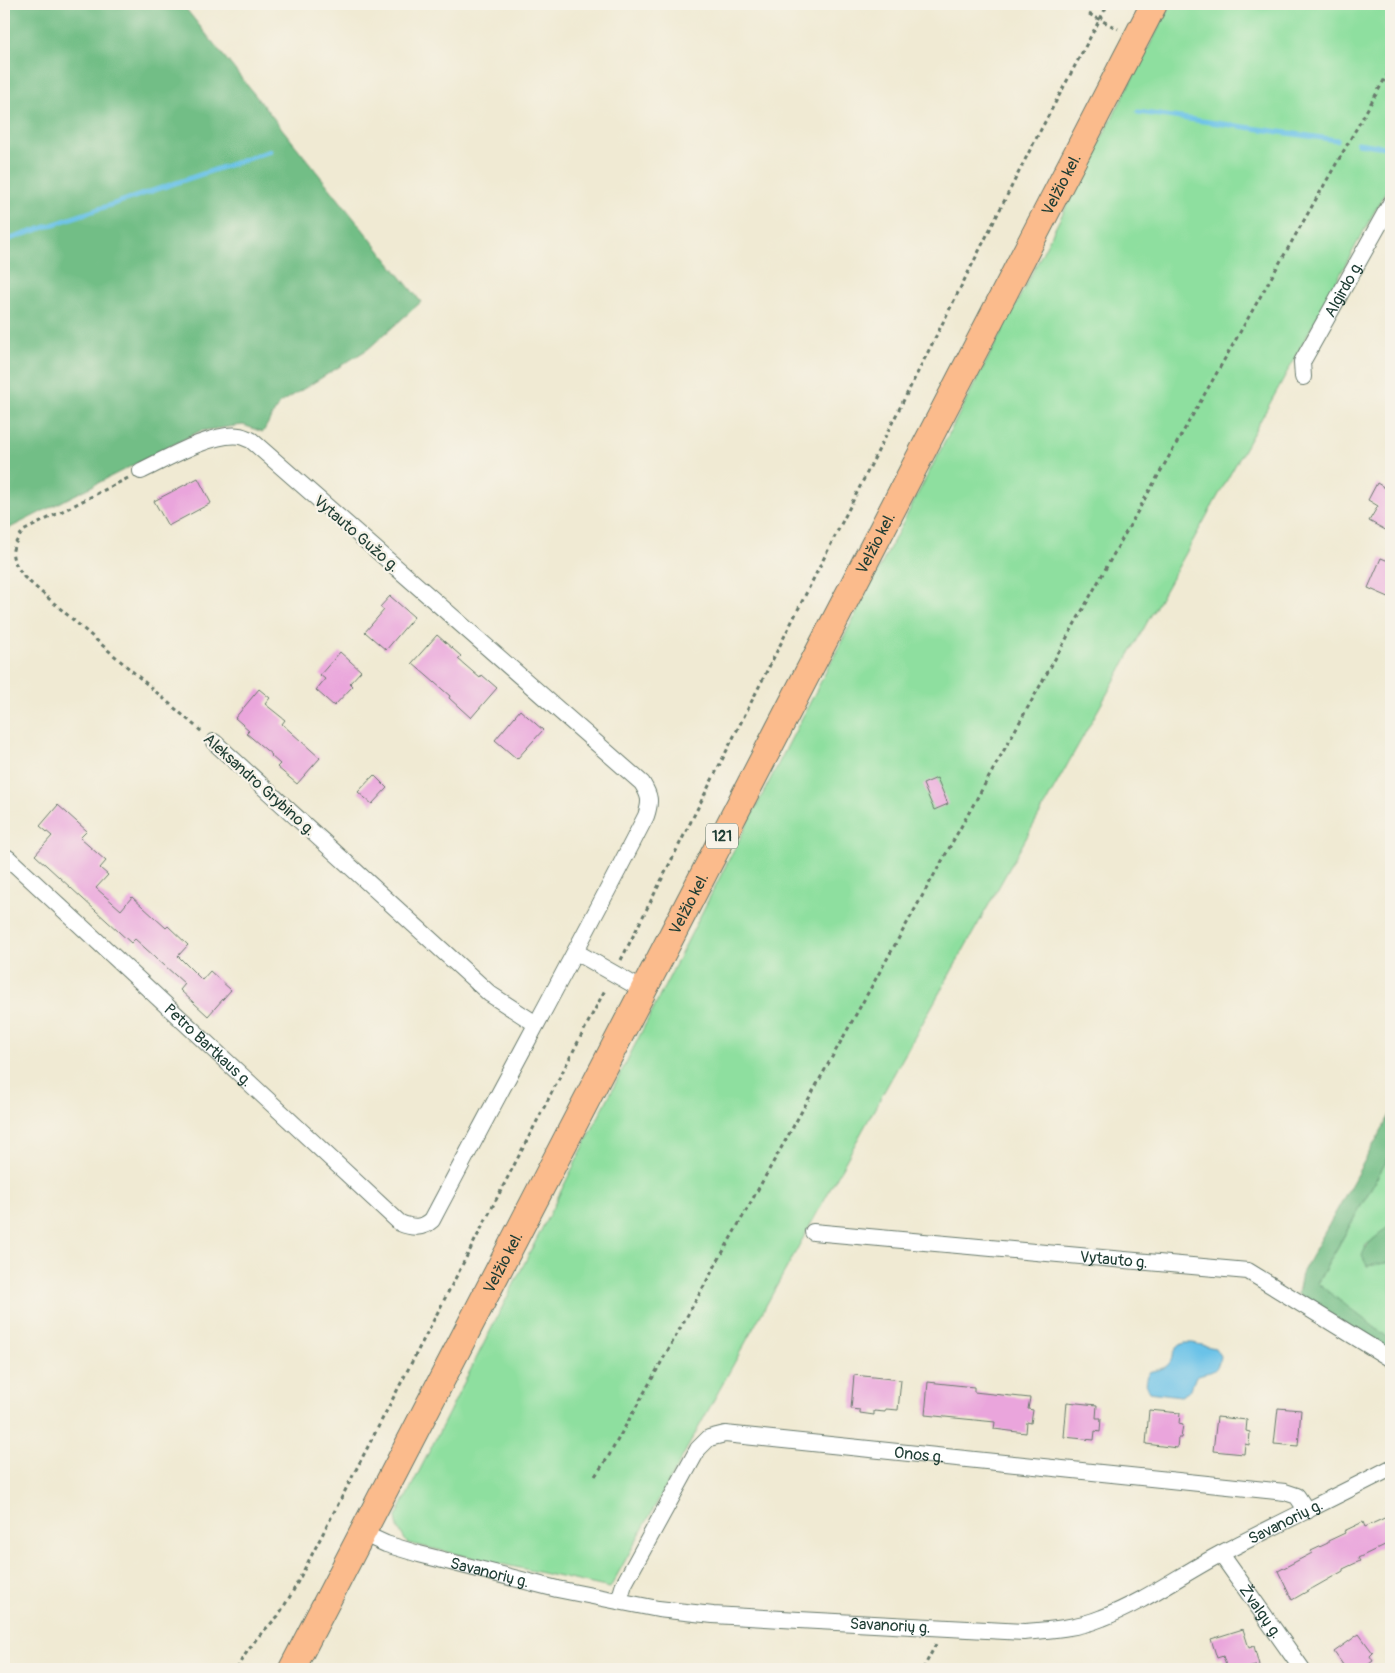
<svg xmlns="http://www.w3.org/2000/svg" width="1395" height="1673" font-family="Pangolin,sans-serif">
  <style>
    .green { fill: #8edf9f; stroke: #568e6a }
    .forest { fill: #72be86; stroke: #487e5d }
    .water { fill: #6bc2e8; stroke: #45808e }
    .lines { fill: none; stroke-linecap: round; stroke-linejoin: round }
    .stream { stroke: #6bc2e8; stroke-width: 5 }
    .building { fill: #eaa5dc }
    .street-casing { stroke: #687a6c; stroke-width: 18 }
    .primary-casing { stroke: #687a6c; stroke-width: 28 }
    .path { stroke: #687a6c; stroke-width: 3; stroke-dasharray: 4 4; stroke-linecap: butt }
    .street { stroke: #fff; stroke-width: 16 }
    .primary { stroke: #fbbb8c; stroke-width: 26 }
    .labels { text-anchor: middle; stroke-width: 4.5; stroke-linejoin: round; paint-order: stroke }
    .shield { fill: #f7f3e8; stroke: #60746a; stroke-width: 1 }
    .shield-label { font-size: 15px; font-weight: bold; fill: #1f3d34 }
    .street-label { font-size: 16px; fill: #1f3d34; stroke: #f7f3e8 }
  </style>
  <rect width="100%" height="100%" fill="#f7f3e8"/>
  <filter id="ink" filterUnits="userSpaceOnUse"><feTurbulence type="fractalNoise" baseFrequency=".02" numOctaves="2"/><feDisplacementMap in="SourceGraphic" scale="10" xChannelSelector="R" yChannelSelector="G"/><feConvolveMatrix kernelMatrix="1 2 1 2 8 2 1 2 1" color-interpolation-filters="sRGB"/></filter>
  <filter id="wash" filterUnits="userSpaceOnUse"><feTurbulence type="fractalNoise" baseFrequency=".0096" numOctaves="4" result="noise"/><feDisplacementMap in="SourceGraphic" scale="20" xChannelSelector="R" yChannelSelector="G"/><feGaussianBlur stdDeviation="1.12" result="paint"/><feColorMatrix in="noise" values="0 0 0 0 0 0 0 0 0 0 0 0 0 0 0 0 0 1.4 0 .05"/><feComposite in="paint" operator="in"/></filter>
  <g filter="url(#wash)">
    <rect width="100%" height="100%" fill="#f0ead3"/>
    <path class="green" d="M1171,4H1391V181L1274,396L881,1097L610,1588L407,1543L398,1528L396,1517L724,869Z
      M1391,1153V1222L1387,1228L1365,1246L1367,1266L1391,1262V1340L1317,1284Z"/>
    <path class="forest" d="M4,4H182L421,302L368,349L279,404L263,432L243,425L200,431L4,531Z
      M1391,1113V1153L1317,1283L1391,1340V1353L1298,1294L1302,1273Z
      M1391,1222V1262L1367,1266L1362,1256C1367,1239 1382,1236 1391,1222Z"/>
    <path class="water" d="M1185,1343H1193L1215,1348L1220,1356C1217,1376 1210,1370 1196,1376L1190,1391L1181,1396L1149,1392C1144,1385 1147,1379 1149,1372C1154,1370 1160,1370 1165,1367C1175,1362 1170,1348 1185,1343Z"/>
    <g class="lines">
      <path class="stream" d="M1138,112L1337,140
        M1358,143L1391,148
        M4,241L270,151"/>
    </g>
    <g id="blocks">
      <path class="building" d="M198,478L211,503L168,526L154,501Z
        M1391,482V533L1369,521L1378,506L1368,500L1377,483L1387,489Z
        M1381,558L1391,562V598L1368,588Z
        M390,596L414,617L386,650L365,632L384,610L380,607Z
        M437,635L461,656L458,659L480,678L482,675L497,688L471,718L449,698L450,696L412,663Z
        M340,652L361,671L350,683L353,686L334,706L316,690L325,679L320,675Z
        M259,689L270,698L265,704L285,720L282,724L320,758L297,784L277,767L280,764L271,756L272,755L246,733L249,730L235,718Z
        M520,710L543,730L517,759L495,740Z
        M374,775L387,788L372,804L358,792Z
        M937,778L948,804L934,810L923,784Z
        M58,805L87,831L80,838L106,861L100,868L108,875L96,888L121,910L132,897L166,928L168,926L188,945L178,956L202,980L210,971L231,990L208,1016L180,990L185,984L135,939L131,943L35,855L52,836L40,826Z
        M854,1375L901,1380L898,1410L886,1409L885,1412L874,1411V1415L860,1413V1410L851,1409Z
        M928,1382L974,1387V1392L1030,1398L1028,1409L1033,1410L1031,1423L1027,1422L1026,1433L994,1429L995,1422L925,1415Z
        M1067,1402L1097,1405L1096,1418H1101L1100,1432L1095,1431L1094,1440L1064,1437Z
        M1278,1408L1301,1410L1298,1446L1274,1444Z
        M1149,1410L1180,1413L1179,1424L1183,1425L1181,1438H1178L1177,1448L1146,1444Z
        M1217,1417L1247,1420L1246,1431L1250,1432L1249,1445L1245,1444L1244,1454L1213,1451Z
        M1391,1515V1542L1358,1558L1360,1561L1343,1569V1571L1292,1600L1278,1571L1312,1553L1311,1551L1328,1543V1541L1345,1533L1344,1531L1363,1522L1365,1527Z
        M1243,1629L1249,1648L1254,1646L1259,1665L1244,1669H1227L1223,1656L1217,1658L1211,1639Z
        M1359,1634L1373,1653L1370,1656L1373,1661L1362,1669H1346L1334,1652Z"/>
    </g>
  </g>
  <g filter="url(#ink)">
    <use href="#blocks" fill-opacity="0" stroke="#687a6c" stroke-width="1"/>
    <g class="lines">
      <g class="street-casing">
        <g id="street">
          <path id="s1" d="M1303,377L1302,362L1391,203"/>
          <path d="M214,742L490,994L536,1024"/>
          <path id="s2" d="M8,858L400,1223C412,1228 422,1229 432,1220C503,1085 577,951 646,816C651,801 650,796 642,783L251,440C248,439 244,437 240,436C214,431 164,460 141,471"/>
          <path d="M576,952L643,990"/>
          <path id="s3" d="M813,1232L1248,1271L1391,1359"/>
          <path id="s4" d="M362,1533L386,1544L419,1554L557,1589L658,1609L713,1615L799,1620L1024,1632C1050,1630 1078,1628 1102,1618C1144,1602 1182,1574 1222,1553C1278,1524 1335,1497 1391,1468"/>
          <path id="s5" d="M1221,1554L1302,1669"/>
          <path id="s6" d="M619,1601L624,1584L698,1449L709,1438L725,1434L1285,1492L1297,1496L1307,1511"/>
        </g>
      </g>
      <g class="primary-casing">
        <g id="primary">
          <path id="s7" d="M292,1669L1154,4"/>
        </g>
      </g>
      <path class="path" d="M1089,14L1118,29
        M128,478L23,531C9,552 9,555 24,577L202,732
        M621,960L1030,150L1108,4
        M595,1476L607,1459L1139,509L1391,68
        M237,1669L242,1659L257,1638L278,1616L292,1593L606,988
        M923,1669L936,1644"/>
      <use href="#street" class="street"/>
      <use href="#primary" class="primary"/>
    </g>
  </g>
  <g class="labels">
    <rect class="shield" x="706" y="823.5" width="32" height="25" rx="4"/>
    <g class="shield-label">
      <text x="722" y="841">121</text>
    </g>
    <g class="street-label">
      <text dy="6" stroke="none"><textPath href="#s7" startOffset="1672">Velžio kel.</textPath></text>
      <text dy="6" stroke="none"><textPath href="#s1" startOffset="99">Algirdo g.</textPath></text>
      <text transform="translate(357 533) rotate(41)" y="6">Vytauto Gužo g.</text>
      <text dy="6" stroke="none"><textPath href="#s7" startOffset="1268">Velžio kel.</textPath></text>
      <text transform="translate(260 784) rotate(42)" y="6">Aleksandro Grybino g.</text>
      <text dy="6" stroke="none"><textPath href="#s7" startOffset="862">Velžio kel.</textPath></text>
      <text dy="6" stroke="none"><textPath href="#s2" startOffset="274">Petro Bartkaus g.</textPath></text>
      <text dy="6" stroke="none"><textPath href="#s3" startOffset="302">Vytauto g.</textPath></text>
      <text dy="6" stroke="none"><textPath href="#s7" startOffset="458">Velžio kel.</textPath></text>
      <text dy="6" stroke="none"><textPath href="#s6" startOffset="399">Onos g.</textPath></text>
      <text dy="6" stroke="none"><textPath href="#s4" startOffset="960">Savanorių g.</textPath></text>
      <text dy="6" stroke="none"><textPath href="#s4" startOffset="134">Savanorių g.</textPath></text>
      <text dy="6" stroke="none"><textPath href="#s5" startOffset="70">Žvalgų g.</textPath></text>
      <text dy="6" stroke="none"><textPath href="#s4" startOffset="539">Savanorių g.</textPath></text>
    </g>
  </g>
  <rect width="1395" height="1673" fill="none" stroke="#f7f3e8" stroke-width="20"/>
</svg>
